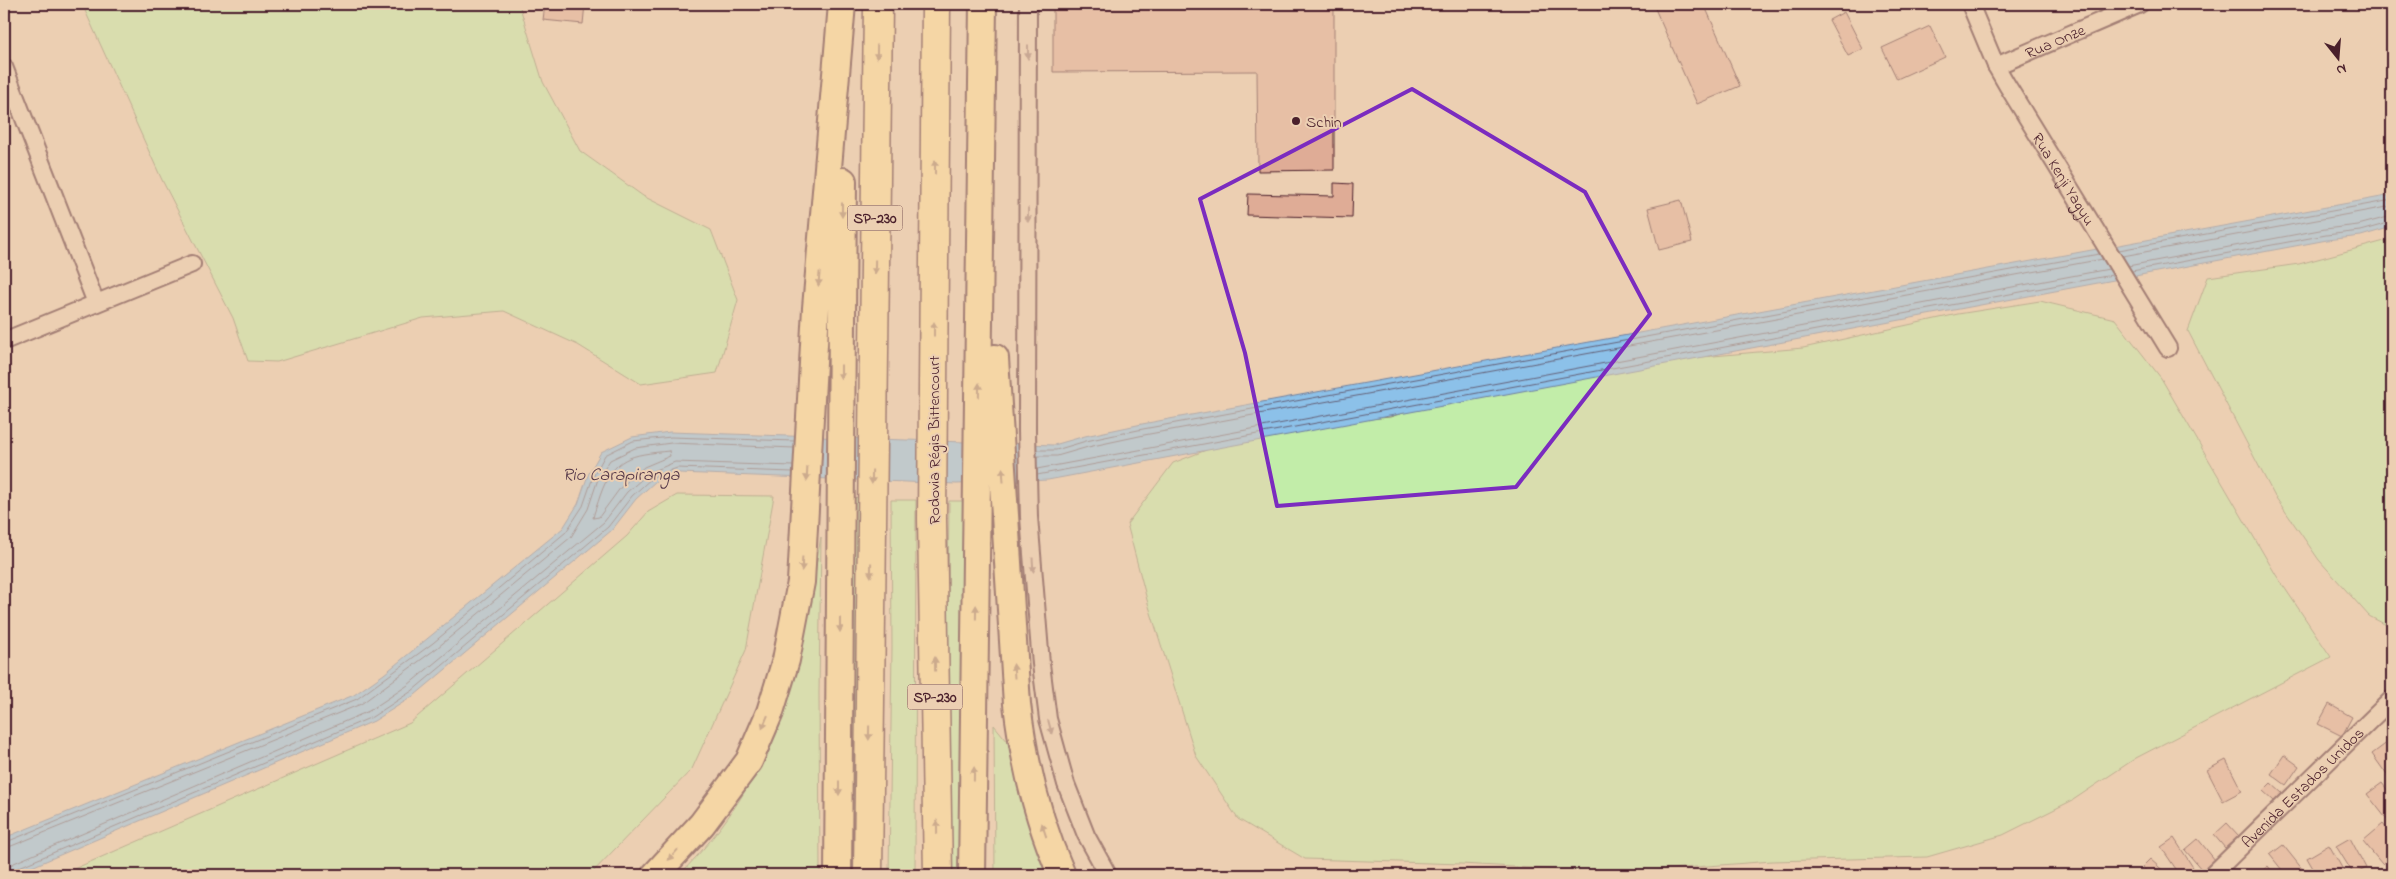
<svg xmlns="http://www.w3.org/2000/svg" width="2396" height="879" font-family="'Indie Flower',sans-serif">
  <style>
    .green { fill: #c2eda9; stroke: #86866a }
    .water { fill: #8cc1e9; stroke: #72809d }
    .lines { fill: none; stroke-linecap: round; stroke-linejoin: round }
    .shore { stroke: #646077; stroke-width: 1 }
    .building { fill: #dfac96; stroke: #4a1f2b }
    .minor-casing { stroke: #4a1f2b; stroke-width: 20 }
    .primary-casing { stroke: #4a1f2b; stroke-width: 30 }
    .motorway-casing { stroke: #4a1f2b; stroke-width: 31 }
    .minor { stroke: #eccfb2; stroke-width: 16 }
    .primary { stroke: #fedd96; stroke-width: 26 }
    .motorway { stroke: #fedd96; stroke-width: 28 }
    .oneway { fill: #a47e60 }
    .oneway2 { fill: #9b776e }
    .marked { fill: none; stroke: #7b2cbf; stroke-width: 4; stroke-linejoin: round }
    .poi-dot { fill: #4a1f2b; stroke: #eccfb2; stroke-width: 2 }
    .labels { text-anchor: middle; stroke-width: 4; stroke-linejoin: round; paint-order: stroke }
    .shield { fill: #eccfb2; stroke: #7b5454; stroke-width: 1 }
    .shield-label { font-size: 15px; font-weight: bold; fill: #4a1f2b }
    .street-label { font-size: 16px; fill: #4a1f2b; stroke: #eccfb2 }
    .poi-label { font-size: 16px; fill: #4a1f2b; stroke: #eccfb2; text-anchor: start }
    .water-label { font-size: 18px; font-style: italic; fill: #543748; stroke: #eccfb2 }
  </style>
  <rect width="100%" height="100%" fill="#eccfb2"/>
  <filter id="ink" filterUnits="userSpaceOnUse"><feTurbulence type="fractalNoise" baseFrequency=".02" numOctaves="2"/><feDisplacementMap in="SourceGraphic" scale="10" xChannelSelector="R" yChannelSelector="G"/><feConvolveMatrix kernelMatrix="1 2 1 2 8 2 1 2 1" color-interpolation-filters="sRGB"/></filter>
  <g filter="url(#ink)">
    <path class="green" d="M82,4H519L543,82L580,151L643,196L711,230L738,300L717,373L641,384L578,345L504,311L423,318L277,362L248,361L233,318L162,180Z
      M2392,239V628L2369,616L2319,560L2274,495L2188,331L2208,277L2299,264Z
      M2040,301L2115,319L2161,378L2276,575L2331,657L2136,758L2073,800L2003,835L1927,857L1772,861L1619,873L1461,864L1305,859L1238,819L1196,756L1147,600L1127,524L1173,463L1242,436L1315,424L1390,417L1464,394L1691,358L1803,348L1958,314Z
      M677,495L774,496L746,650L692,769L590,875H60L410,723L627,536L648,512Z
      M848,497L864,498L860,875H846Z
      M891,500H916L915,875H889L892,647Z
      M949,501H967L963,875H945Z
      M821,537L819,693L820,875H679C780,774 797,671 821,537Z
      M994,725L1008,742L1040,854L1049,875H995Z"/>
    <path class="water" d="M2392,195V227L2361,236L2327,240L1048,480L957,484L679,473L656,481L636,499L612,530L415,695L374,721L13,875H4V838L354,695L384,674L563,528L578,504L588,475L601,452L632,437L670,432L1054,445L1085,436L1142,424Z"/>
    <g class="lines">
      <path class="shore" d="M2119,250L2392,200
        M2123,256L2392,206
        M2128,266L2325,229L2358,225L2392,216
        M2132,271L2326,235L2360,231L2392,222
        M1037,450H1056L1086,441L1143,429L2099,254
        M669,451L670,456L644,467L621,487L599,517L593,518C594,512 598,503 600,496C614,456 630,455 669,451Z
        M1037,456H1057L1088,447L1144,435L2103,259
        M1037,469L2109,269
        M1037,475L2112,275
        M4,843L357,699L433,643L566,532L583,506L593,477L605,455L633,441L671,437L794,441
        M4,849L361,704L437,648L571,537L588,509L598,479L610,460L635,448L671,443L794,448
        M7,875L8,868L14,863L369,711L408,685L604,522L627,492L649,473L675,462L793,466
        M13,875L17,868L372,717L412,691L608,527L632,496L653,477L677,468L793,472"/>
    </g>
    <path class="building" d="M545,4H585L583,24L543,20Z
      M1053,4H1189V8H1252V4H1334V170L1258,171L1257,71L1053,72Z
      M1653,4H1704L1740,86L1697,104Z
      M1844,12L1863,49L1848,56L1829,20Z
      M1930,26L1945,57L1897,79L1882,48Z
      M1334,183L1353,184L1352,218L1247,215L1248,194L1334,196Z
      M1681,200L1692,242L1659,250L1648,208Z
      M2329,704L2352,717L2342,736L2318,724Z
      M2388,742L2392,747V782L2372,754Z
      M2284,755L2299,766L2286,785L2271,774Z
      M2226,760L2242,791L2223,801L2207,770Z
      M2271,783L2282,793L2274,801L2263,791Z
      M2382,783L2392,796V826L2367,794Z
      M2227,823L2239,836L2225,848L2214,835Z
      M2383,824L2392,835V855L2382,864L2363,841Z
      M2174,838L2198,875H2180L2161,847Z
      M2350,838L2366,868L2354,875L2336,846Z
      M2198,839L2215,860L2202,870L2185,850Z
      M2283,845L2307,875H2286L2270,855Z
      M2329,845L2346,875H2317L2307,858Z
      M2150,859L2168,875H2151L2142,867Z
      M2268,866L2275,875H2257Z"/>
    <g class="lines">
      <g class="minor-casing">
        <g id="minor">
          <path d="M1028,4L1027,431L1029,517L1041,664L1048,719L1066,784L1086,835L1108,875"/>
          <path id="s1" d="M1970,4L1996,66L2007,85L2168,348"/>
          <path id="s2" d="M1996,66L2140,4"/>
          <path d="M4,67L96,303"/>
          <path d="M4,341L192,264"/>
          <path id="s3" d="M2212,875L2392,699"/>
        </g>
      </g>
      <g class="primary-casing">
        <path id="primary" d="M995,358L1017,704C1024,762 1038,821 1062,875
          M655,875L702,824L749,761L770,712L786,660L801,582L816,308L842,4
          M838,875L843,181
          M972,875L983,4"/>
      </g>
      <g class="motorway-casing">
        <path id="motorway" d="M936,4L932,519L938,875
          M868,875L878,4"/>
      </g>
      <use href="#minor" class="minor"/>
      <use href="#primary" class="primary"/>
      <use href="#motorway" class="motorway"/>
    </g>
    <defs><path id="oneway-solid" d="M-6-.8H1V-3.2L6.5 0L1 3.2V.8H-6Z" transform="scale(1.25)"/></defs>
    <g class="oneway">
      <use href="#oneway-solid" transform="translate(877 52) rotate(91)"/>
      <use href="#oneway-solid" transform="translate(935 167) rotate(-90)"/>
      <use href="#oneway-solid" transform="translate(842 210) rotate(90)"/>
      <use href="#oneway-solid" transform="translate(875 267) rotate(91)"/>
      <use href="#oneway-solid" transform="translate(819 279) rotate(95)"/>
      <use href="#oneway-solid" transform="translate(934 329) rotate(-90)"/>
      <use href="#oneway-solid" transform="translate(841 372) rotate(90)"/>
      <use href="#oneway-solid" transform="translate(979 390) rotate(-89)"/>
      <use href="#oneway-solid" transform="translate(807 474) rotate(93)"/>
      <use href="#oneway-solid" transform="translate(1003 475) rotate(-94)"/>
      <use href="#oneway-solid" transform="translate(872 477) rotate(91)"/>
      <use href="#oneway-solid" transform="translate(802 564) rotate(93)"/>
      <use href="#oneway-solid" transform="translate(871 570) rotate(91)"/>
      <use href="#oneway-solid" transform="translate(976 612) rotate(-89)"/>
      <use href="#oneway-solid" transform="translate(840 625) rotate(90)"/>
      <use href="#oneway-solid" transform="translate(935 664) rotate(-91)"/>
      <use href="#oneway-solid" transform="translate(1014 671) rotate(-94)"/>
      <use href="#oneway-solid" transform="translate(765 722) rotate(113)"/>
      <use href="#oneway-solid" transform="translate(869 733) rotate(91)"/>
      <use href="#oneway-solid" transform="translate(974 774) rotate(-89)"/>
      <use href="#oneway-solid" transform="translate(839 788) rotate(90)"/>
      <use href="#oneway-solid" transform="translate(937 827) rotate(-91)"/>
      <use href="#oneway-solid" transform="translate(1044 830) rotate(-108)"/>
      <use href="#oneway-solid" transform="translate(673 855) rotate(132)"/>
    </g>
    <g class="oneway2">
      <use href="#oneway-solid" transform="translate(1028 52) rotate(90)"/>
      <use href="#oneway-solid" transform="translate(1028 215) rotate(90)"/>
      <use href="#oneway-solid" transform="translate(1033 565) rotate(86)"/>
      <use href="#oneway-solid" transform="translate(1050 727) rotate(75)"/>
    </g>
  </g>
  <path d="M0 0H2396V879H0ZM1412,89L1585,192L1650,314L1516,487L1277,506L1245,353L1200,199Z" fill="#eccfb2" fill-opacity=".55" fill-rule="evenodd"/>
  <path class="marked" d="M1412,89L1585,192L1650,314L1516,487L1277,506L1245,353L1200,199Z"/>
  <circle class="poi-dot" cx="1296" cy="121" r="5"/>
  <g class="labels">
    <g class="shield">
      <rect x="847.5" y="205.5" width="55" height="25" rx="4"/>
      <rect x="907.5" y="684.5" width="55" height="25" rx="4"/>
    </g>
    <g class="shield-label">
      <text x="875" y="223">SP-230</text>
      <text x="935" y="702">SP-230</text>
    </g>
    <g class="street-label">
      <text dy="6" stroke="none"><textPath href="#s2" startOffset="64">Rua Onze</textPath></text>
      <text dy="6" stroke="none"><textPath href="#s1" startOffset="199">Rua Kenji Yagyu</textPath></text>
      <text transform="translate(933 440) rotate(-90)" y="6">Rodovia Régis Bittencourt</text>
      <text dy="6" stroke="none"><textPath href="#s3" startOffset="126">Avenida Estados Unidos</textPath></text>
    </g>
    <g class="poi-label">
      <text x="1306" y="127">Schin</text>
    </g>
    <g class="water-label">
      <text x="621" y="480">Rio Carapiranga</text>
    </g>
  </g>
  <rect width="2396" height="879" fill="none" stroke="#eccfb2" stroke-width="20"/>
  <rect x="10" y="10" width="2376" height="859" fill="none" stroke="#4a1f2b" stroke-width="2" filter="url(#ink)"/>
  <g transform="translate(2338 58) rotate(163)" stroke="#eccfb2" stroke-width="4" paint-order="stroke">
  <path d="M0-4L9 19L0 12L-9 19Z" fill="#4a1f2b"/>
  <text y="-8" font-size="14" font-weight="bold" text-anchor="middle" fill="#4a1f2b">N</text>
  </g>
</svg>
